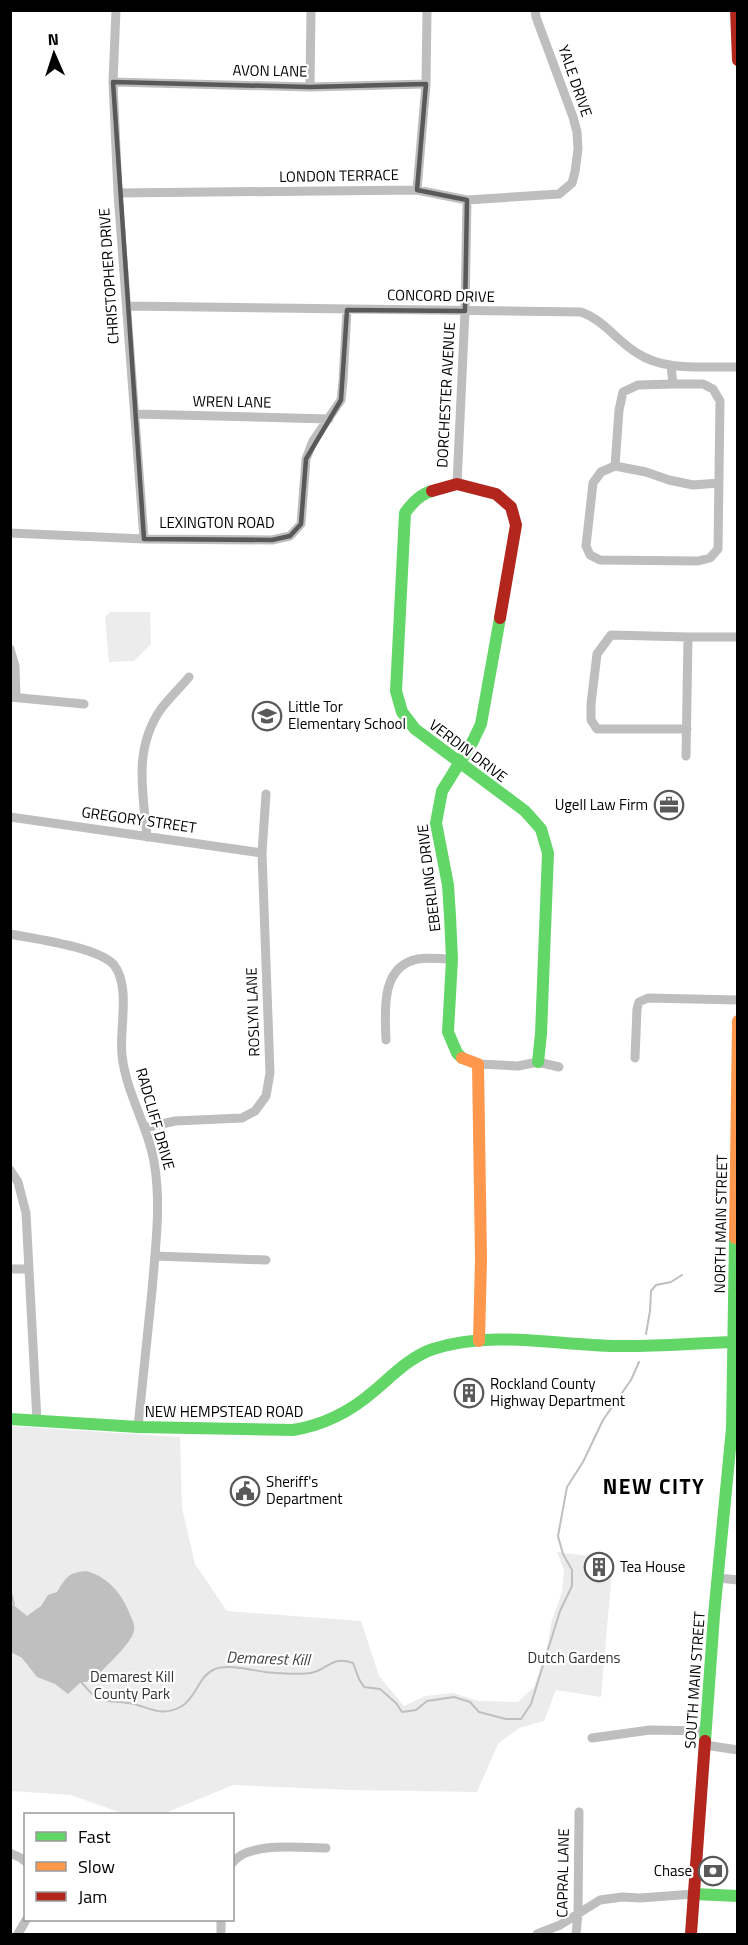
<svg xmlns="http://www.w3.org/2000/svg" width="748" height="1945" font-family="'Titillium Web',sans-serif">
  <style>
    .green { fill: #ececec }
    .water { fill: #bfbfbf }
    .lines { fill: none; stroke-linecap: round; stroke-linejoin: round }
    .stream { stroke: #bfbfbf; stroke-width: 2 }
    .street { stroke: #bebebe; stroke-width: 9 }
    .fast { stroke: #63d668; stroke-width: 12 }
    .slow { stroke: #ff974d; stroke-width: 12 }
    .jam { stroke: #b3261e; stroke-width: 12 }
    .marked { fill: none; stroke: #595959; stroke-width: 4.5; stroke-linejoin: round }
    .labels { text-anchor: middle; stroke-width: 4.5; stroke-linejoin: round; paint-order: stroke }
    .street-label { font-size: 15px; fill: #000; stroke: #fff }
    .poi-label { font-size: 15px; fill: #000; stroke: #fff; text-anchor: start }
    .park-label { font-size: 15px; fill: #333; stroke: #fff }
    .water-label { font-size: 16px; font-style: italic; fill: #444; stroke: #fff }
    .district-label { font-size: 21px; font-weight: bold; letter-spacing: 1.5px; fill: #000; stroke: #fff }
  </style>
  <rect width="100%" height="100%" fill="#fff"/>
  <path class="green" d="M110,612H150L151,644L134,661L109,662L105,617Z
    M10,1426L180,1437L182,1508L195,1564L227,1611L361,1621L379,1676L404,1706L425,1696L453,1693L479,1701L518,1702L534,1687L547,1647L552,1620L562,1592L564,1570L557,1552L613,1559L601,1697L556,1690L544,1721L519,1728L498,1744L477,1792L349,1790L233,1785L163,1814H124L71,1795L11,1791Z"/>
  <path class="water" d="M86,1571C109,1577 123,1595 131,1617C133,1621 135,1626 134,1630C133,1642 108,1664 99,1674L91,1670L88,1674L90,1678L87,1682H81L68,1694L55,1684L37,1677L22,1658L11,1652V1603L27,1616L41,1606L48,1595L57,1592C67,1576 68,1573 86,1571Z"/>
  <g class="lines">
    <path class="stream" d="M646,1334L650,1311L651,1291L656,1285L671,1282L682,1275
      M10,1590L14,1604
      M81,1682C86,1687 91,1695 98,1698C110,1703 122,1701 134,1704C152,1709 163,1717 182,1706C197,1697 198,1676 215,1669C228,1664 251,1670 265,1672C277,1673 299,1675 311,1673C328,1670 331,1655 353,1663L359,1679L364,1687L380,1689L396,1703L402,1712L416,1710L427,1701L454,1697L470,1702L479,1712L506,1719H521L531,1704L560,1611L572,1586V1570L563,1554L558,1536L567,1487L583,1462L603,1420L631,1380L639,1362"/>
    <path class="street" d="M116,10L113,82L118,193L144,539
      M113,82L310,87L426,84
      M310,87L311,10
      M417,190L426,84L427,10
      M118,193L417,190L467,200L559,194L572,183L575,172L578,149L577,132L573,117L536,17L535,10
      M127,306L581,312C604,320 617,341 637,353C665,372 705,366 738,367
      M671,366L673,384L638,385L623,392L619,410L615,466L601,472L593,483L586,546L590,555L600,560L698,561L710,558L718,549L720,401L713,389L703,384H673
      M135,414L329,419
      M615,466L646,472L669,480L693,485L719,483
      M457,484L465,311L467,200
      M10,533L144,539L272,540L290,536L301,524L306,459L313,441L341,400L343,381L347,310
      M10,649L15,666L16,697
      M10,697L84,704
      M687,729H597L591,720V704L597,654L611,635L688,637H738
      M686,756L688,637
      M10,817L262,853
      M147,837C143,792 133,749 161,709C169,698 180,688 189,677
      M10,934C35,939 98,947 114,965C131,987 119,1029 122,1055C126,1094 150,1129 155,1168C161,1208 155,1251 152,1291C147,1336 143,1381 138,1427
      M386,1040C385,1012 380,966 418,959C428,957 441,959 452,959
      M635,1058L637,1009L639,1002L648,998L738,1000
      M478,1064L518,1066L538,1062L559,1067
      M144,1128L175,1121L242,1118L255,1111L266,1096L270,1073L262,853L266,794
      M10,1170L18,1182L26,1213L37,1421
      M155,1256L266,1260
      M10,1269H29
      M718,1578L738,1580
      M592,1738L650,1730L706,1731
      M705,1745L738,1750
      M10,1853L21,1858L26,1862
      M232,1863C248,1841 302,1848 326,1848
      M18,1934L26,1920
      M221,1934V1920
      M537,1934L560,1925L600,1900L622,1897L640,1898L694,1894
      M576,1934L578,1914L579,1812"/>
    <path class="fast" d="M432,491C420,494 412,503 405,513L396,691L402,712L415,729L525,811L541,829L548,853L541,1034L538,1062
      M462,1058L457,1053L448,1032L452,959L450,916L448,885L436,823L442,791L473,741L481,724L500,618
      M10,1419L138,1427L293,1430C324,1425 350,1412 374,1391C393,1375 410,1357 433,1349C492,1330 555,1345 615,1346C655,1347 694,1343 734,1342
      M705,1741L714,1615L732,1428L735,1238
      M694,1894L738,1896"/>
    <path class="slow" d="M462,1058L478,1064L481,1259L479,1341
      M735,1238L738,1021"/>
    <path class="jam" d="M736,10L738,60
      M432,491L457,484L496,494L511,507L516,525L500,618
      M691,1934L705,1741"/>
  </g>
  <path class="marked" d="M113,82L310,87L426,84L417,190L467,200L465,311L347,310L341,400L306,459L301,524L290,536L272,540L144,539Z"/>
  <defs>
    <g id="school-ring" transform="scale(1.5)"><circle r="9.5" fill="#fff" stroke="#595959" stroke-width="1.5"/><path d="M0-5L7-2L0 1L-7-2ZM-4 1L0 2.5L4 1V4Q0 6-4 4Z" fill="#595959"/></g>
    <g id="office-ring" transform="scale(1.5)"><circle r="9.5" fill="#fff" stroke="#595959" stroke-width="1.5"/><path d="M-6-3h4V-5.5h4V-3h4V5H-6ZM-1-4.5V-3h2v-1.5ZM-6 0V1H6V0Z" fill="#595959"/></g>
    <g id="building-ring" transform="scale(1.5)"><circle r="9.5" fill="#fff" stroke="#595959" stroke-width="1.5"/><path d="M-4-6H4V6H1V3H-1V6H-4ZM-2.5-4.3h1.7v1.8h-1.7ZM.8-4.3h1.7v1.8H.8ZM-2.5-1h1.7V.8h-1.7ZM.8-1h1.7V.8H.8Z" fill="#595959"/></g>
    <g id="civic-ring" transform="scale(1.5)"><circle r="9.5" fill="#fff" stroke="#595959" stroke-width="1.5"/><path d="M-.6-6.5H3V-4.5H.6V-3L4-1V1h2V6H-6V1h2V-1L-.6-3ZM-1.2 2.5V6h2.4V2.5Z" fill="#595959"/></g>
    <g id="bank-ring" transform="scale(1.5)"><circle r="9.5" fill="#fff" stroke="#595959" stroke-width="1.5"/><path d="M-6-4H6V4H-6ZM0-2.3a2.3 2.3 0 1 0 0 4.6a2.3 2.3 0 1 0 0-4.6Z" fill="#595959"/></g>
  </defs>
  <g fill-rule="evenodd">
    <use href="#school-ring" x="267" y="716"/>
    <use href="#office-ring" x="669" y="805"/>
    <use href="#building-ring" x="469" y="1393"/>
    <use href="#civic-ring" x="245" y="1491"/>
    <use href="#building-ring" x="599" y="1567"/>
    <use href="#bank-ring" x="713" y="1871"/>
  </g>
  <g class="labels">
    <g class="street-label">
      <text transform="translate(270 71) rotate(1)" y="5">AVON LANE</text>
      <text transform="translate(575 81) rotate(71)" y="5">YALE DRIVE</text>
      <text transform="translate(339 176) rotate(-1)" y="5">LONDON TERRACE</text>
      <text transform="translate(109 276) rotate(-94)" y="5">CHRISTOPHER DRIVE</text>
      <text transform="translate(441 296) rotate(1)" y="5">CONCORD DRIVE</text>
      <text transform="translate(446 395) rotate(-87)" y="5">DORCHESTER AVENUE</text>
      <text transform="translate(232 402) rotate(1)" y="5">WREN LANE</text>
      <text x="217" y="528">LEXINGTON ROAD</text>
      <text transform="translate(468 751) rotate(37)" y="5">VERDIN DRIVE</text>
      <text transform="translate(139 820) rotate(8)" y="5">GREGORY STREET</text>
      <text transform="translate(429 878) rotate(-97)" y="5">EBERLING DRIVE</text>
      <text transform="translate(253 1012) rotate(-92)" y="5">ROSLYN LANE</text>
      <text transform="translate(155 1119) rotate(74)" y="5">RADCLIFF DRIVE</text>
      <text transform="translate(721 1224) rotate(-89)" y="5">NORTH MAIN STREET</text>
      <text x="224" y="1417">NEW HEMPSTEAD ROAD</text>
      <text transform="translate(695 1680) rotate(-86)" y="5">SOUTH MAIN STREET</text>
      <text transform="translate(563 1873) rotate(-89)" y="5">CAPRAL LANE</text>
    </g>
    <g class="poi-label">
      <text x="288" y="712">Little Tor<tspan x="288" dy="17">Elementary School</tspan></text>
      <text x="648" y="810" text-anchor="end">Ugell Law Firm</text>
      <text x="490" y="1389">Rockland County<tspan x="490" dy="17">Highway Department</tspan></text>
      <text x="266" y="1487">Sheriff's<tspan x="266" dy="17">Department</tspan></text>
      <text x="620" y="1572">Tea House</text>
      <text x="692" y="1876" text-anchor="end">Chase</text>
    </g>
    <g class="park-label">
      <text x="574" y="1663">Dutch Gardens</text>
      <text x="132" y="1682">Demarest Kill<tspan x="132" dy="17">County Park</tspan></text>
    </g>
    <g class="water-label">
      <text transform="translate(268 1658) rotate(2)" y="6">Demarest Kill</text>
    </g>
    <g class="district-label">
      <text x="654" y="1494">NEW CITY</text>
    </g>
  </g>
  <rect width="748" height="1945" fill="none" stroke="#000000" stroke-width="24"/>
  <rect x="24" y="1813" width="210" height="108" fill="#ffffff" stroke="#999999" stroke-width="1.5"/>
  <rect x="36" y="1832" width="30" height="9" fill="#63d668" stroke="#999999" stroke-width="1.5"/>
  <text x="78" y="1843" font-size="18" fill="#000000">Fast</text>
  <rect x="36" y="1862" width="30" height="9" fill="#ff974d" stroke="#999999" stroke-width="1.5"/>
  <text x="78" y="1873" font-size="18" fill="#000000">Slow</text>
  <rect x="36" y="1892" width="30" height="9" fill="#b3261e" stroke="#999999" stroke-width="1.5"/>
  <text x="78" y="1903" font-size="18" fill="#000000">Jam</text>
  <g transform="translate(54 54) rotate(357)" stroke="#ffffff" stroke-width="4.5" paint-order="stroke">
  <path d="M0-4.5L10 22L0 15L-10 22Z" fill="#000000"/>
  <text y="-9" font-size="16" font-weight="bold" text-anchor="middle" fill="#000000">N</text>
  </g>
</svg>
